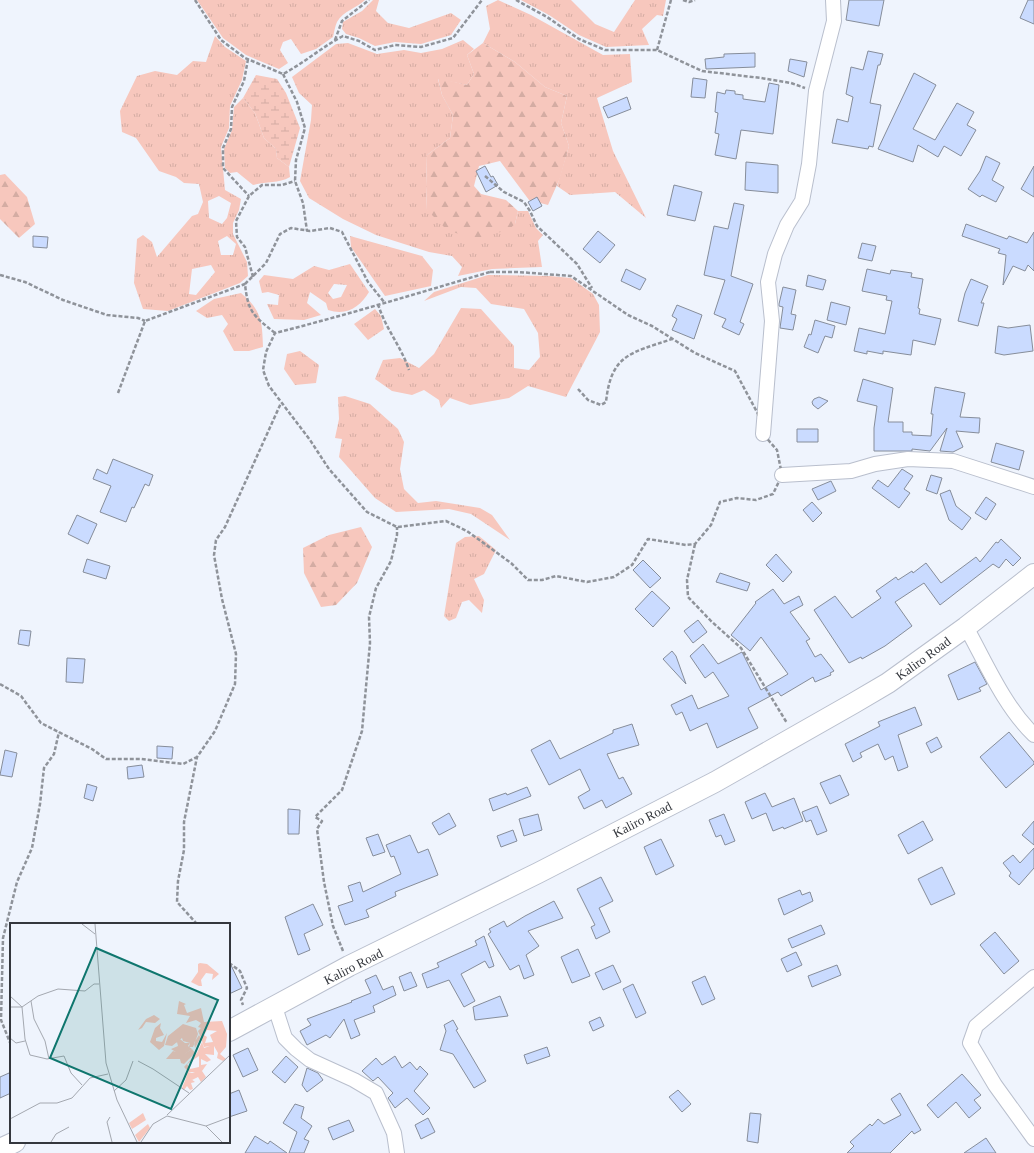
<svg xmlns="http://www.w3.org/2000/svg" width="1034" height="1153" font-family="Georgia,serif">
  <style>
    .grass { fill: url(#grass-tufts); fill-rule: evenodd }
    .forest { fill: url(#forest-firs) }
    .wetland { fill: url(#wetland-marsh) }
    .building { fill: #cadbff; stroke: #868d9a }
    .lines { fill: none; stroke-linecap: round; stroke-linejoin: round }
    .minor-casing { stroke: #b9bfcd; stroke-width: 16 }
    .secondary-casing { stroke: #b9bfcd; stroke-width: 22 }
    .path { stroke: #8f939a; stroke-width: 2.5; stroke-dasharray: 4 2; stroke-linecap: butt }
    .minor { stroke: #fff; stroke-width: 14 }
    .secondary { stroke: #fff; stroke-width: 20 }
    .labels { text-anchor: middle; stroke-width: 3.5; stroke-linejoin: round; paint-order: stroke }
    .street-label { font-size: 13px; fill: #34373d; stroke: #fff }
    .inset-road { fill: none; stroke: #a4a8b0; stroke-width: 1 }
    .view { fill: #0f766e; fill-opacity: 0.15; stroke: #0f766e; stroke-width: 2 }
    .inset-edge { fill: none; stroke: #34373d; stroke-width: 2 }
  </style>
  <defs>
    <pattern id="grass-tufts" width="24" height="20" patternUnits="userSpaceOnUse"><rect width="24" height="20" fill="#f7c7bd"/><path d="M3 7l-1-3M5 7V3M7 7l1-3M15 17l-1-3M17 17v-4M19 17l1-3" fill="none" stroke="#d4aca3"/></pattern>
    <pattern id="forest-firs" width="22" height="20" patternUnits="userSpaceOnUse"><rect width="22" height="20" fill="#f7c7bd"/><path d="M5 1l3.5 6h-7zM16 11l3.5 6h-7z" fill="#d4aca3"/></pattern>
    <pattern id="wetland-marsh" width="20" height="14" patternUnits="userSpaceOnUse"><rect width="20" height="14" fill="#f7c7bd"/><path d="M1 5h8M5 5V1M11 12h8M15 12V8" fill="none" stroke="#d4aca3"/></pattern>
  </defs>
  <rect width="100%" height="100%" fill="#eff4fd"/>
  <path class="grass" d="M197,0H365C357,8 343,11 337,22C335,26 334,33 333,37L316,49L301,54L291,39L283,42L280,50L288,63L279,69L246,55L223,38Z
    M373,0H379L376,11L388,23L409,28L451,13L461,20L451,35L421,44L395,42L375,46L359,38L346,34L342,29L343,22L362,11Z
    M498,0L531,15L603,55L630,54L632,82L597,98L613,151L646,218L615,192L570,195L557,186L569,146L561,123L567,96L545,87L515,62L483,43L490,29L486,6Z
    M521,0H571L595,24L614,32L635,0H666L663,16L657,15L642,29L649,45L606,47L579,35L549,15Z
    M215,36L225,47L246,61L242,80L230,106L229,128L221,147L225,190L241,199L239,210L233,223V234L247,262L248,276L240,283L168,311L143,309L134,283L137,239L143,235L152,242L157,257L192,216L198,214L203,202L199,184L184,183L176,177L159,171L136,138L122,132L120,111L137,76L155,71L177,75L193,61L206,62ZM219,196L231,203L227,218L222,224L209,218L208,201ZM227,236L236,244L233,255H221L218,241ZM211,265L215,272L196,295L189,294L192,269Z
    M463,40L474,49L467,55L474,74L467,85L438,79L442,95L453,115L450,138L427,155L426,186L427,210L515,224L518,211H528L536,228L543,235L538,241L542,267L492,269L458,276L462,267L452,256L429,252L376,235L343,219L309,198L300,181L311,120L312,105L299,93L292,77L336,44L348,43L377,54L404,50L421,53L442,49Z
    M243,98L255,113L264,138L276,149L277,158L289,167L290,177C278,184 266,181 253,185L237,172L230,173L225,168L224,149L232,130L234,107Z
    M350,236L422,256L433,270L431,286L385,296L351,247Z
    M350,264L369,292C360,307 347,316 328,310L326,303L310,292L307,303L321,315L304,320L274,319L267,304L278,305L279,295L268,292L262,293L259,281L264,275L293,279L314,266L329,270ZM334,284L347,285L341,297L333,299L328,293Z
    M488,275L550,276L571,278L593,294L599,305L600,332L566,397L528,386L509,398L470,405L450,398L441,408L439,400L424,390L412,395L392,391L375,379L383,360L400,358L419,368L434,354L461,308L481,309L514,346V368L529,370L540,357L538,333L524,309L491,304L476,288L461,287L424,301L434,292Z
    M241,293C262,311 262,321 263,347L249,351H234L223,331L228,324L222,315L207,318L196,311L214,299Z
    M375,309L381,316L384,329L368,340L354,324Z
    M300,351L319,365L316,383L295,385L284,369L287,354Z
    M345,396L370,404L398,429L404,442L400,469L404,489L418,503L436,501L480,508L492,515L510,540L471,514L449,509L396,512L375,498L339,457L342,439L335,438L339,419L338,397Z
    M479,536L496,550L484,574L474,579L484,600L482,613L469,600L462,602L456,618L449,621L444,616L456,543L465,537Z"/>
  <path class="forest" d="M483,43L515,62L545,87L567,96L561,123L569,146L560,178L548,205L529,200L500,161L479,166L474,186L481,194L506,200L518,211L515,224L508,230L474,239L447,230L427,210L426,186L427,155L450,138L453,115L442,95L438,78L467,85L474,74L467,55Z
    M5,174L27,197L35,224L19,238L0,219V175Z
    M361,527L372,547L357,583L336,605L321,607L304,573L303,548L329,535Z"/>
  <path class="wetland" d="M256,75L277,79L286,93L300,128L289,167L277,158L276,149L264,138L255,113L243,98Z"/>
  <path class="building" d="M849,0H884L879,26L846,20Z
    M1028,0H1034V24L1020,18Z
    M868,51L883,54L880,65H878L870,103L881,105L873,147L869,146L868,149L832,143L837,119L848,122L853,97L846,94L851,67L863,70Z
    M755,53V67L706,69L705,59L724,57V54Z
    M790,59L807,62L804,77L788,71Z
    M914,73L936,85L913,129L935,140L957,103L974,112L967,125L976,130L961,156L944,146L938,157L918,145L913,162L878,149Z
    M693,78L707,80L705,98L691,97Z
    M769,83L779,85L773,134L741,130L736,159L715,155L719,134L715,133L718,113L715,112L717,92L725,94L726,90L735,91V94L743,95V99L765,102Z
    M627,97L631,109L608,118L603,107Z
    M986,156L1000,163L992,180L1004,187L996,202L982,195L980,197L968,189L980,171Z
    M746,162L778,165V193L745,190Z
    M485,166L491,177L493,176L498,185L486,192L476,171Z
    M1034,166V197L1021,189Z
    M674,185L702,192L695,221L667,215Z
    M537,197L542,206L533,211L528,202Z
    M734,203L744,205L731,276L753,284L740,322L744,324L739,335L722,327L726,319L714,314L725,280L704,275L714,226L728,229Z
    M966,224L1007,239L1009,236L1027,243L1034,232V271L1028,265L1025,271L1013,266L1003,285L1006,255L998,253L1000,249L962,236Z
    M598,231L615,245L600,263L583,249Z
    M33,236L48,237L47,248L33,247Z
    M862,243L876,246L872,261L858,258Z
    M626,269L646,279L640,290L621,281Z
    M867,269L890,274L891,270L912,273L911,277L923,279L918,308L920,309L919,314L941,319L935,345L913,340L911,355L883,351V354L867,351V354L854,351L859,328L885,334L892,301L886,300L887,296L862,291Z
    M808,275L826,280L823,290L806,286Z
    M971,279L988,286L981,303H984L978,326L958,321L965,293Z
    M783,287L796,290L791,314L796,315L793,330L780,328L783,307L779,306V304Z
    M831,302L850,307L846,325L827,320Z
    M677,305L702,315L694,339L672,330L677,319L672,316Z
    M815,320L835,326L832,338L825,336L818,353L804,347L809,334L811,335Z
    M1030,325L1033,351L1004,355L995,353L998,326L1008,328Z
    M863,379L893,388L888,422H903V432H912V435L931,436L933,414H931L935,387L965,393L960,417L980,418L979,433L956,431L963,447L953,452L940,451L947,428L930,451L912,449V451H874V428L877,406L857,401Z
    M819,397L828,401L818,409L813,405L812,402L814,399Z
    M797,429H818V442H797Z
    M996,443L1024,451L1019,470L991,462Z
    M113,459L153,475L149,486L145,484L134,508L132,507L126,522L100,512L111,486L93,479L97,469L107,474Z
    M902,469L913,476L904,489L910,493L899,508L872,488L878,480L888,487Z
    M931,475L942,478L937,494L926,490Z
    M831,481L836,491L818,500L812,489Z
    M950,490L956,506L971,518L962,530L949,520L940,494Z
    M986,497L996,504L986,520L975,513Z
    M812,502L822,513L813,522L803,510Z
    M77,515L97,524L88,544L68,534Z
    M1001,539L1021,558L1013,566L1006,559L999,568L993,564L940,605L924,583L895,602L912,626L885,646L862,659L861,657L849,663L814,610L835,596L852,618L881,598L876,591L896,577L898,580L912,571L913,573L926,563L941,583L976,557L980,562L996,542L998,543Z
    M776,554L792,572L783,582L766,565Z
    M87,559L110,566L106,579L83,572Z
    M643,560L661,578L650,588L633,570Z
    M720,573L750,583L747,591L716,582Z
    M773,589L784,604L799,596L803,605L790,612L810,639L806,641L815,657L821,654L834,671L830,673L831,675L815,682L813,677L781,696L778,692L748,708L758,728L717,748L707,723L690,731L682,712L676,715L671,705L692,695L698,709L729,696L713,672L705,678L690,656L703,644L718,664L742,652L761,690L788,674L761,637L750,651L731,635L756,603L755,602Z
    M652,591L670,608L653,627L635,609Z
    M698,620L707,632L693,643L684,631Z
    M20,630L31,631L29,646L18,644Z
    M672,651L676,656L686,684L663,659Z
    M67,658L85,659L83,683L66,682Z
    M975,662L987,684L979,688L981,691L958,700L948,675Z
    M915,707L922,725L898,735L908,767L898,771L893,756L885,760L878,744L860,753L862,757L853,762L845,744L880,726L878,722Z
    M632,724L639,745L607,754L619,779L623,777L632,794L606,808L602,800L584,809L578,797L590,790L580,769L549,785L531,750L550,740L560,759L613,733V730Z
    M1009,732L1034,762V764L1006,788L980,757Z
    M937,737L942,747L931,753L926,743Z
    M157,746L173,747L172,759L157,758Z
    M5,750L17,753L12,777L0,775Z
    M142,765L144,777L128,779L127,767Z
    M840,775L849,795L830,804L820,783Z
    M87,784L97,787L93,801L84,798Z
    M527,787L531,796L493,811L489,799L506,793L507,795Z
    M765,793L772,807L794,798L803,821L784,829L783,827L773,831L766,813L752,819L745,802Z
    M817,806L827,831L817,835L811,820L806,822L802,812Z
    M288,809L300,810L299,834H288Z
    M449,813L456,826L439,835L432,823Z
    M538,814L542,830L524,836L519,819Z
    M724,814L735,841L725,845L721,835L716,837L709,820Z
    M923,821L933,840L908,854L898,835Z
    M1034,821V845L1022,835Z
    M513,830L517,841L501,847L497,836Z
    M378,834L385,852L373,856L366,838Z
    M410,835L418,853L428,849L438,875L395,892L396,896L366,910L369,917L345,925L338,906L353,901L348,886L360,882L363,892L401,874L394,856L391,857L386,845Z
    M661,839L674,866L656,875L644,847Z
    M1034,848V868L1019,885L1009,876L1011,873L1003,863L1013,855L1020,863Z
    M942,867L955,894L931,905L918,879Z
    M601,877L613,901L599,908L610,932L596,939L591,927L595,925L577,889Z
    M800,890L802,895L810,892L813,901L784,915L778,899Z
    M554,901L563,918L528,931L539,946L526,955L534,975L524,979L519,965L510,970L488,934L491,932L489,929L504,921L507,927L525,916Z
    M313,904L323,925L304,934L310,950L298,955L285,917Z
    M821,925L825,934L792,948L788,939Z
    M995,932L1019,961L1004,974L980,945Z
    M484,936L494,966L489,968L485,961L461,974L475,1001L464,1007L449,980L427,988L422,974L439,967L437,963L477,945L475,941Z
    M578,949L590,976L572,983L561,957Z
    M796,952L802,965L787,972L781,959Z
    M229,961L242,988L229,994Z
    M613,965L621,982L603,990L595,973Z
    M837,965L841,975L812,987L808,976Z
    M411,972L417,986L404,991L399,977Z
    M376,975L383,990L393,986L396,995L373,1006L375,1012L354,1020L360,1035L351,1039L344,1019L330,1038L326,1035L307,1045L300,1031L311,1025L307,1019L352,1002L351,1001L371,993L365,980Z
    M705,976L715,999L702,1005L692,982Z
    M633,984L646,1013L636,1018L623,989Z
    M500,996L508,1016L475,1020L473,1007Z
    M600,1017L604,1026L593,1031L589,1022Z
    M453,1020L458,1029L456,1030L486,1081L474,1088L453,1054L440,1050L446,1031L444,1025Z
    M547,1047L550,1056L527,1064L524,1055Z
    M248,1048L258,1070L243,1077L233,1055Z
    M286,1056L298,1067L285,1083L272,1072Z
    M395,1056L402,1068L410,1062L417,1070L420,1066L428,1074L414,1091L430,1108L423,1115L407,1098L395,1108L388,1098L393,1093L378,1077L373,1081L362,1071L376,1058L382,1065Z
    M307,1068L318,1073L323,1080L307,1092L302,1085Z
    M9,1073L11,1079V1093L0,1098V1077Z
    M962,1074L981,1095L974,1100L981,1108L969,1118L956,1102L938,1118L927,1105Z
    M239,1090L247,1111L229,1117V1094Z
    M678,1090L691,1104L682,1112L669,1097Z
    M900,1093L921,1130L914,1134L912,1131L890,1153H847L854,1146L850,1142L870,1124L872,1126L878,1119L884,1124L901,1115L891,1099Z
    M295,1104L304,1107L301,1118L312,1126L304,1139L309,1141L304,1153H289L297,1132L283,1123Z
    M750,1113L761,1114L758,1143L747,1141Z
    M428,1118L435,1132L421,1139L415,1125Z
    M349,1120L354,1131L333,1140L328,1128Z
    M255,1136L268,1144L270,1141L287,1153H245Z
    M986,1138L996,1153H964Z"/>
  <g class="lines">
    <g class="minor-casing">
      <path id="minor" d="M763,434L772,321L768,282L775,254L787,225L802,201L809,164L816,91L834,21L833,0
        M782,475L851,471L875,464L908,459L953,461L1034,487
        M966,627C986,663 1004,706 1034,735
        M1034,977L976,1026L970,1043L995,1085L1034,1139
        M275,1007L285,1038L296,1049L310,1060L354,1080L376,1093L394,1133L397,1153"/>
    </g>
    <g class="secondary-casing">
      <path id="secondary" d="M229,1031L349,966L538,873L715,782L854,703L888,683L966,627L1034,574
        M0,1149L15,1142"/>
    </g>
    <path class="path" d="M195,0L221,40L245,58L283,74C304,63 322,47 343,36L359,41L375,50L395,45L421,47L453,38L482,0
      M516,0L547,17L579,39L605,50H657L702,71L761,78L791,83L805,88
      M683,0L689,2L695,0
      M335,40L342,21L369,0
      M657,50L671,0
      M248,59L244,81L232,107L231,129L223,148V168L249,196
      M283,74L297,102L305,128L296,160L295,181L303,203L307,231
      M485,176L504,192L524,202L530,211L537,226L577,264L592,288
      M490,272H518L571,276L628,315L652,326L695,353L735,371L758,414L763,434L777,450L782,475L773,494L756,500L737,498L720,502L711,525L695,544L686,545L648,539L632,565L614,577L587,582L556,576L542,580H528L511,563L467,531L446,521L397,527L367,512L329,469L310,440L269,386L263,370L266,352L275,333C347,315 418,293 490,272Z
      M0,275L25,282L63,300L107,315L138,318L145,321
      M253,277L245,247L237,237L236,221L249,196L262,185H282L295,181
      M378,304C385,328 401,346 409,370
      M275,333C254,316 248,313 245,284L266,263L280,234L291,228L310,231L330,228L342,232L368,282L384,302
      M578,389L588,400L601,405L606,402C611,354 631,353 672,339
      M118,393L145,321L245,284
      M695,544L687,580L688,597L711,621L741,648L787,723
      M0,684L21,696L41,723L92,749L106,759H141L183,764L197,757
      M197,924L177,902L178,881L184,850V822L197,757L215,731L235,684L236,654L222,599L214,555L216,540L225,527L281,403
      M343,951L333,926L324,882L317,829L322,821L315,817L342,790L362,731L370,643L369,617L376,588L391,561L397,535V527
      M229,963L240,971L247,988L241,1000L243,1005
      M11,1045L1,1020L3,938L17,882L32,848L40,804L44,768L54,754L59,732"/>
    <use href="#minor" class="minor"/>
    <use href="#secondary" class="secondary"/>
  </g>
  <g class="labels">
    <g class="street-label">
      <text transform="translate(923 658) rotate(-36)" y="5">Kaliro Road</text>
      <text transform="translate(642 819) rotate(-27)" y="5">Kaliro Road</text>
      <text transform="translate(353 966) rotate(-27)" y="5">Kaliro Road</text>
    </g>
  </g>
  <g transform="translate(10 923)">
    <rect width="220" height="220" fill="#eff4fd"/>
    <path d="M169,78L176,81L174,82L177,90L191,85L194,99L212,98L217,111L216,124L210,131L216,136L213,138L207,135L208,130L204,123V132L195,131L201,137L197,139L191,136V142L197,141L192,148L196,154L191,159L188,154L182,157L176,155L178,149L182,150L185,149H179L174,144L187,130L192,119L194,125L200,123L194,124L192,118L190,116L185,125L184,120L189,112L192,117L188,108L191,105L188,104L191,100L186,97L176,100L180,93L167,91ZM197,107L207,108L200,112L203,119L195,120L197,114L194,112ZM189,133V144L180,146L177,141ZM144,92L150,96L145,100L136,99L132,105L128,107L136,96ZM151,100L150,105L154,112L146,115V118L152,119L157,110L154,123L149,127L140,119L145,105ZM173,101L186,105L188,111L183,124H179L180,120L173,118L172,115L162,123L155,122L158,113ZM182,126L185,130L174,141L171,140L170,136H156L163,128L174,131ZM133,190L136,197L122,206L119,200ZM138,201L140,205L129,219L125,212Z" fill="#f7c7bd" fill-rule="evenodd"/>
    <path d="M190,40L197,41L209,51L202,57L203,51L196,50L191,57L192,63H189L181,59L188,49V41ZM166,113L175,120H180L178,123L182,126L172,133L161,126L168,123L167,119L162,122L161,120ZM177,153L185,159L181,160L183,166L180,167L177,163L174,167L172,165Z" fill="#f7c7bd"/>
    <path class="inset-road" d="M72,1L85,11M85,1L96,140L107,177L127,219M0,73L12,84L15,116L20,132L37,136L54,133L61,150L72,162M21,78L24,96L35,118L39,136M0,84H12L28,73L48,66L75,68L84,61H89M0,115L6,120L15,118M128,138L143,146L179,170M104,168L116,157L123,138M157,192L220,132M100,194L97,199L102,219M0,196L30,180H47L62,175L80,155L98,151M196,203L220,194M41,219L46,211L59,204M131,219L143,201L157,193L196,203L212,219"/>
    <path class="view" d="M86,25L208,77L161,186L40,135Z"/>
    <rect width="220" height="220" class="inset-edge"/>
  </g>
</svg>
